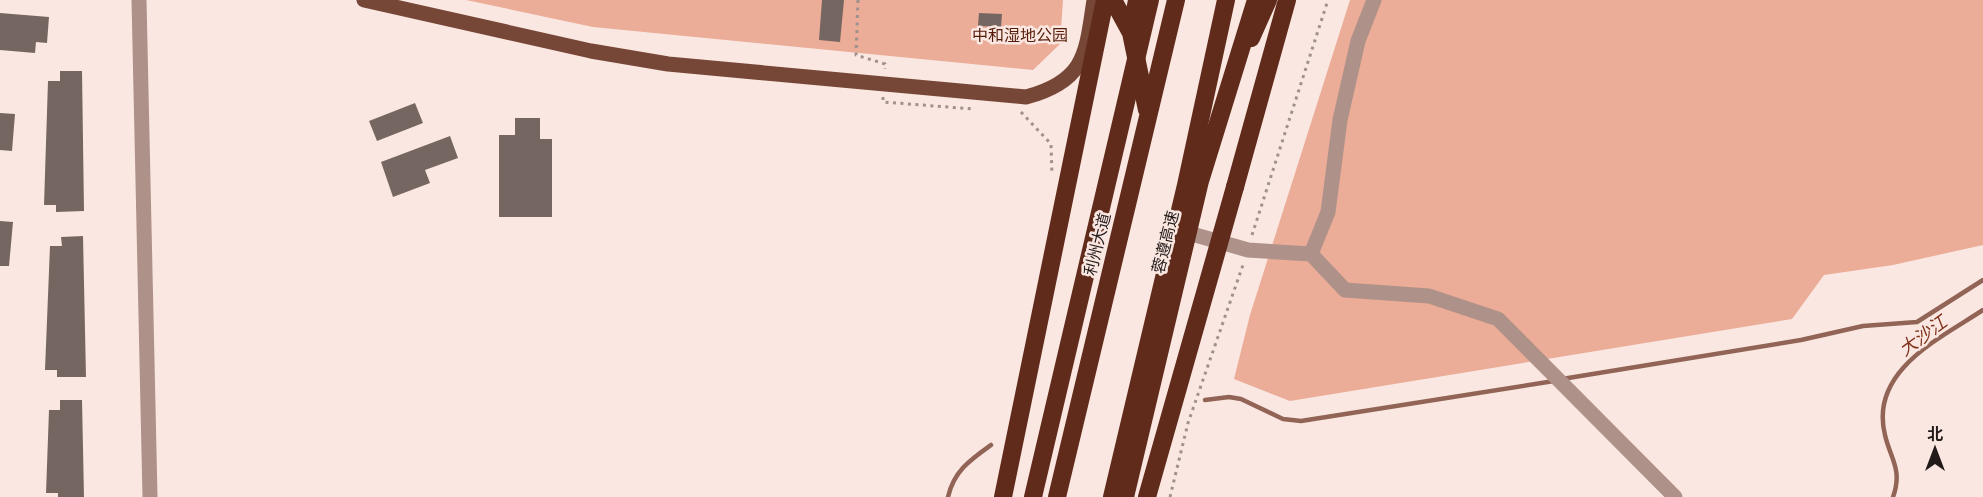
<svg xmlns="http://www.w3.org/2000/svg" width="1983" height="497" font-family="Montserrat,'Noto Sans SC',sans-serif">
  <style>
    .green { fill: #ebac98 }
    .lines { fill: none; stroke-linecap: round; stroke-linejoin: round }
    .stream { stroke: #916456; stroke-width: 4.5 }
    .building { fill: #766661 }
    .path { stroke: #9f918d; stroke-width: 3; stroke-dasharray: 3 4.5; stroke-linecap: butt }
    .minor { stroke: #ae9188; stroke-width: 15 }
    .major { stroke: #764637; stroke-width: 15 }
    .highway { stroke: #612b1b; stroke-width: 18 }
    .highway-bridge { stroke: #612b1b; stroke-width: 18 }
    .labels { text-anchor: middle; stroke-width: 5; stroke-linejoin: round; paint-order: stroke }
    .park-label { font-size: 16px; fill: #551c09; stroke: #fae7e1 }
    .street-label { font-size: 16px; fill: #221b19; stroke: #fae7e1 }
    .water-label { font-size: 18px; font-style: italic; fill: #7f321a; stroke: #fae7e1 }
  </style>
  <rect width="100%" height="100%" fill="#fae7e1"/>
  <path class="green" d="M466,0H1063L1060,44L1033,70L593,27Z
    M1350,0H1983V245L1893,265L1824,275L1792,319L1290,401L1234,379L1250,315Z"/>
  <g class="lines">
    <path class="stream" d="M1562,379L1801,340L1863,326L1917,322L1983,280
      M1205,400L1229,397L1241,399L1283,419L1301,421L1554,381
      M948,497C954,471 970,460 991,445
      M1893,497C1903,469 1890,458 1885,435C1869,371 1939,339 1983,310"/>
  </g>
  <path class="building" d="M822,0H844L840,42L819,40Z
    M0,13L49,17L47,43L36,42L35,53L0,50Z
    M979,13L1002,14L1001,27L978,26Z
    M60,71H82L84,211L56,212V205H44L48,81H60Z
    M415,103L423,123L377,141L369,121Z
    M0,113L15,114L12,151L0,150Z
    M515,118H540V139H552V217H499V135H515Z
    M450,136L458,158L425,170L430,183L393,197L381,162Z
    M0,221L13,222L9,266H0Z
    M83,236L86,377H57V370H45L50,246H62L61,237Z
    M60,400H82L84,497H58V493H46L49,410H60Z"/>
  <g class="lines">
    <path class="path" d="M858,0L856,55L885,64V69
      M883,97V102L973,109
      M1021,112L1051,144L1052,175
      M1252,235L1328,0
      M1170,497L1188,423L1244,262"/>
    <path class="minor" d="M139,0L150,497
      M1178,230L1248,250L1311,254L1345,290L1429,296L1498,319L1675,497
      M1311,254L1328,212L1340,120L1358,41L1374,0"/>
    <path class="major" d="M364,0L591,51L668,64L1026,97C1086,81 1086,53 1094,0"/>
    <path class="highway" d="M1113,0L1131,33
      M1137,0L1131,33L1147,110
      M1251,38L1268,0
      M1235,187L1287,0
      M1057,497L1176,0
      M1112,497L1186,185L1226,0"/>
    <path class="highway-bridge" d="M1003,497L1105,0
      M1033,497L1150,0
      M1125,497L1200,181L1256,0
      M1147,497L1235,187"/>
  </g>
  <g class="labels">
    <g class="park-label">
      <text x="1020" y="41">中和湿地公园</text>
    </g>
    <g class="street-label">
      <text transform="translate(1165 242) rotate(-76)" y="6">蓉遵高速</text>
      <text transform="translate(1097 244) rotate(-76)" y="6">利州大道</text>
    </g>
    <g class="water-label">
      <text transform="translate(1923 336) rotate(-36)" y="6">大沙江</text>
    </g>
  </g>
  <g transform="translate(1935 449)" stroke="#fae7e1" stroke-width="4.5" paint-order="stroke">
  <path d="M0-4.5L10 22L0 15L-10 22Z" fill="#221b19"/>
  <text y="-9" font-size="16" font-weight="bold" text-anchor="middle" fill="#221b19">北</text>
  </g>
</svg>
